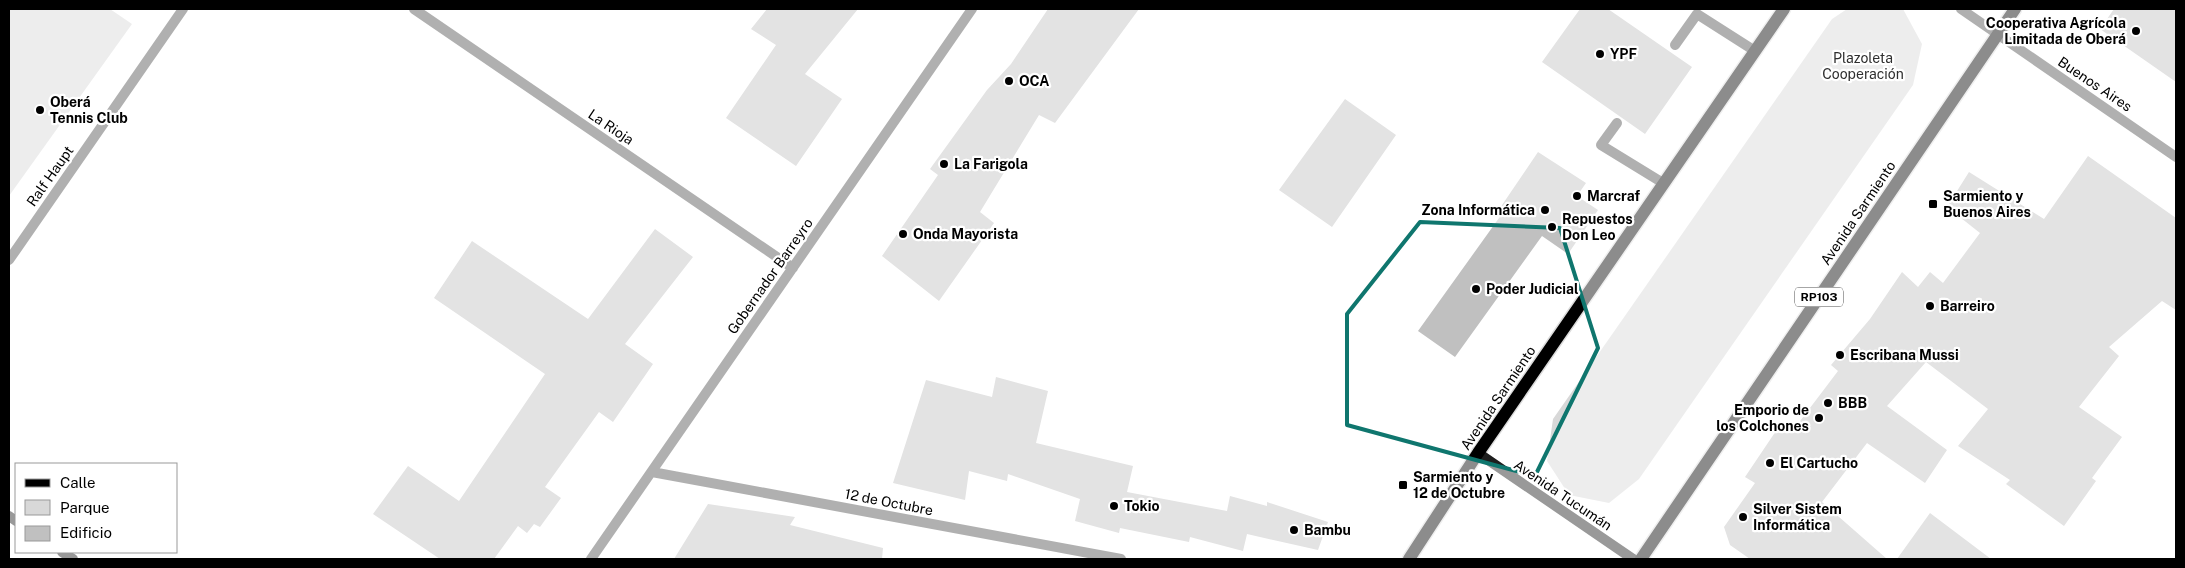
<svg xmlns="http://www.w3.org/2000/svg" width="2185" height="568" font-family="'Public Sans',sans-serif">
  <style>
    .green { fill: #d8d8d8 }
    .building { fill: #c0c0c0 }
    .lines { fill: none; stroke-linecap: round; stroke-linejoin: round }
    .primary-casing { stroke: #dbdbdb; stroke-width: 15 }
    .service { stroke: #515151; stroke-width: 10 }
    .minor { stroke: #515151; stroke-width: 10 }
    .secondary { stroke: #1e1e1e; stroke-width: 10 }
    .primary { stroke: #000; stroke-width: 12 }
    .marked { fill: none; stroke: #0f766e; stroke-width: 4; stroke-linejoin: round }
    .poi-dot { fill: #000; stroke: #fff; stroke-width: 2 }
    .labels { text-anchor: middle; stroke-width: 4.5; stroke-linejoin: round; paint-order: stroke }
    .shield { fill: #fff; stroke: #4c4c4c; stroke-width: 1 }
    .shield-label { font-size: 12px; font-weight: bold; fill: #000 }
    .poi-label { font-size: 14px; font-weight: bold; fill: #000; stroke: #fff; text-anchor: start }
    .park-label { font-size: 14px; fill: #2f2f2f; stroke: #fff }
    .street-label { font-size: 14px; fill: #000; stroke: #fff }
  </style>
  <rect width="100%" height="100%" fill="#fff"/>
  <path class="green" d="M9,9H110L132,24L9,196Z
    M1847,9H1903L1922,44L1913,85L1639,479L1609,503L1569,495L1547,461L1553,419L1832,19Z"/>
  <path class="building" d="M767,9H858L805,74L842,99L796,166L726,118L776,45L751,29Z
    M1048,9H1139L1055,123L1039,115L980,212L994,223L939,301L882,256L938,175L930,169L987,90L1011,64Z
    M1580,9H1608L1692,67L1645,134L1542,62Z
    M2114,9H2176V82L2100,29Z
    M1345,99L1396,135L1332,227L1279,190Z
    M1538,152L1586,183L1577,196L1598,210L1568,254L1542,236L1455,357L1418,331L1504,211L1500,208Z
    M2088,156L2176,218V310L2162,301L2109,347L2119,356L2079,407L2122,437L2092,478L2096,481L2064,526L2006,484L2010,480L1958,446L1988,409L1926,362L1887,406L1947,450L1925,483L1867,443L1822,502L1887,559H1750L1730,545L1724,527L1755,483L1745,477L1780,425L1791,433L1838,371L1831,365L1870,319L1902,272L1918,287L1930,272L1943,283L1980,233L1947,207L1969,172L2044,219Z
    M655,229L693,257L625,344L653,364L613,422L599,412L545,487L561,498L540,527L534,524L527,533L518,526L494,559H440L373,514L408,466L459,501L545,374L434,298L472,241L588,319Z
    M996,377L1048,391L1036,443L1133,466L1127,492L1227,511L1230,496L1267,506V502L1328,522L1318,550L1247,534L1243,551L1190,537L1189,542L1120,528L1119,533L1075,521L1080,499L1008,474L1007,481L969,471L965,500L893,483L926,380L992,397Z
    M708,504L795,517L790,525L883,548L882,559H674Z
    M1930,513L1991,559H1897Z"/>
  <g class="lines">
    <g class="primary-casing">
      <path id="primary" d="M1409,559L1478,453L1784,9
        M1641,559L2015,9"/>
    </g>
    <path class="service" d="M1675,45L1697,14L1755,51
      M1617,123L1601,145L1663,183"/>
    <path class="minor" d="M414,9L793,268
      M1961,9L2176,157
      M9,260L183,9
      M652,472L1121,559
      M591,559L972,9"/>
    <path class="secondary" d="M1478,453L1633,559
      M9,516L16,521
      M62,552L73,559"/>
    <use href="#primary" class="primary"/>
  </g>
  <path d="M0 0H2185V568H0ZM1420,222L1560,228L1598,348L1535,476L1347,425V314Z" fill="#fff" fill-opacity=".55" fill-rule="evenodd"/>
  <path class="marked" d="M1420,222L1560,228L1598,348L1535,476L1347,425V314Z"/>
  <g class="poi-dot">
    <circle cx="2136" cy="31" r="5"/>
    <circle cx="1600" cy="54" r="5"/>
    <circle cx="1009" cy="81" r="5"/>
    <circle cx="40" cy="110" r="5"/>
    <circle cx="944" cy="164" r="5"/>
    <circle cx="1577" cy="196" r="5"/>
    <rect x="1928" y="199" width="10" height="10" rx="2.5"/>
    <circle cx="1545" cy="210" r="5"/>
    <circle cx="1552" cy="227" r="5"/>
    <circle cx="903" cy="234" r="5"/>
    <circle cx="1476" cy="289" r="5"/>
    <circle cx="1930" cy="306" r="5"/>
    <circle cx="1840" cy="355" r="5"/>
    <circle cx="1828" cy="403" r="5"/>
    <circle cx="1819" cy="418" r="5"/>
    <circle cx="1770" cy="463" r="5"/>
    <rect x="1398" y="480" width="10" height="10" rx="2.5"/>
    <circle cx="1114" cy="506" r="5"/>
    <circle cx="1743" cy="517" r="5"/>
    <circle cx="1294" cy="530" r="5"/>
  </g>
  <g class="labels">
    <rect class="shield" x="1795" y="287.5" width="48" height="19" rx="4"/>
    <g class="shield-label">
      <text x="1819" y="301">RP103</text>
    </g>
    <g class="poi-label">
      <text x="2126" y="28" text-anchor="end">Cooperativa Agrícola<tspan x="2126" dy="16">Limitada de Oberá</tspan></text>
      <text x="1610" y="59">YPF</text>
      <text x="1019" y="86">OCA</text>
      <text x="50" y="107">Oberá<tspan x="50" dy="16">Tennis Club</tspan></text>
      <text x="954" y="169">La Farigola</text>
      <text x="1587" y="201">Marcraf</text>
      <text x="1943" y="201">Sarmiento y<tspan x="1943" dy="16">Buenos Aires</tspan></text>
      <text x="1535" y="215" text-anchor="end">Zona Informática</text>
      <text x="1562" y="224">Repuestos<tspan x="1562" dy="16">Don Leo</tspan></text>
      <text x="913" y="239">Onda Mayorista</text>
      <text x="1486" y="294">Poder Judicial</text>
      <text x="1940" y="311">Barreiro</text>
      <text x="1850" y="360">Escribana Mussi</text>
      <text x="1838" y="408">BBB</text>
      <text x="1809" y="415" text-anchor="end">Emporio de<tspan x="1809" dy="16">los Colchones</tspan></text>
      <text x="1780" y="468">El Cartucho</text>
      <text x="1413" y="482">Sarmiento y<tspan x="1413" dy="16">12 de Octubre</tspan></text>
      <text x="1124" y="511">Tokio</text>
      <text x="1753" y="514">Silver Sistem<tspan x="1753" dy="16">Informática</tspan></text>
      <text x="1304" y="535">Bambu</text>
    </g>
    <g class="park-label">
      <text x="1863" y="63">Plazoleta<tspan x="1863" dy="16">Cooperación</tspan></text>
    </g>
    <g class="street-label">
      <text transform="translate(2095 84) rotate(34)" y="5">Buenos Aires</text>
      <text transform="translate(611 127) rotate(34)" y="5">La Rioja</text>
      <text transform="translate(50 176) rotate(-55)" y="5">Ralf Haupt</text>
      <text transform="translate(1858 213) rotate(-56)" y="5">Avenida Sarmiento</text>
      <text transform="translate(770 276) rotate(-55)" y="5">Gobernador Barreyro</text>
      <text transform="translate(1498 398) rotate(-56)" y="5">Avenida Sarmiento</text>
      <text transform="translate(1563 495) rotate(34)" y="5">Avenida Tucumán</text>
      <text transform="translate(889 502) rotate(11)" y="5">12 de Octubre</text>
    </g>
  </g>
  <rect width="2185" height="568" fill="none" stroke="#000000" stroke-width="20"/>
  <rect x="15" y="463" width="162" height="90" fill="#ffffff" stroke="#999999"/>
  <rect x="25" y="479" width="25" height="8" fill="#000000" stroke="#999999"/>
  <text x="60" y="488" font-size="15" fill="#000000">Calle</text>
  <rect x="25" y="500" width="25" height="15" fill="#d8d8d8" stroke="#999999"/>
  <text x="60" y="513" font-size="15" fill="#000000">Parque</text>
  <rect x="25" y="526" width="25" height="15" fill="#c0c0c0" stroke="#999999"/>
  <text x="60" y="538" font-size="15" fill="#000000">Edificio</text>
</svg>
